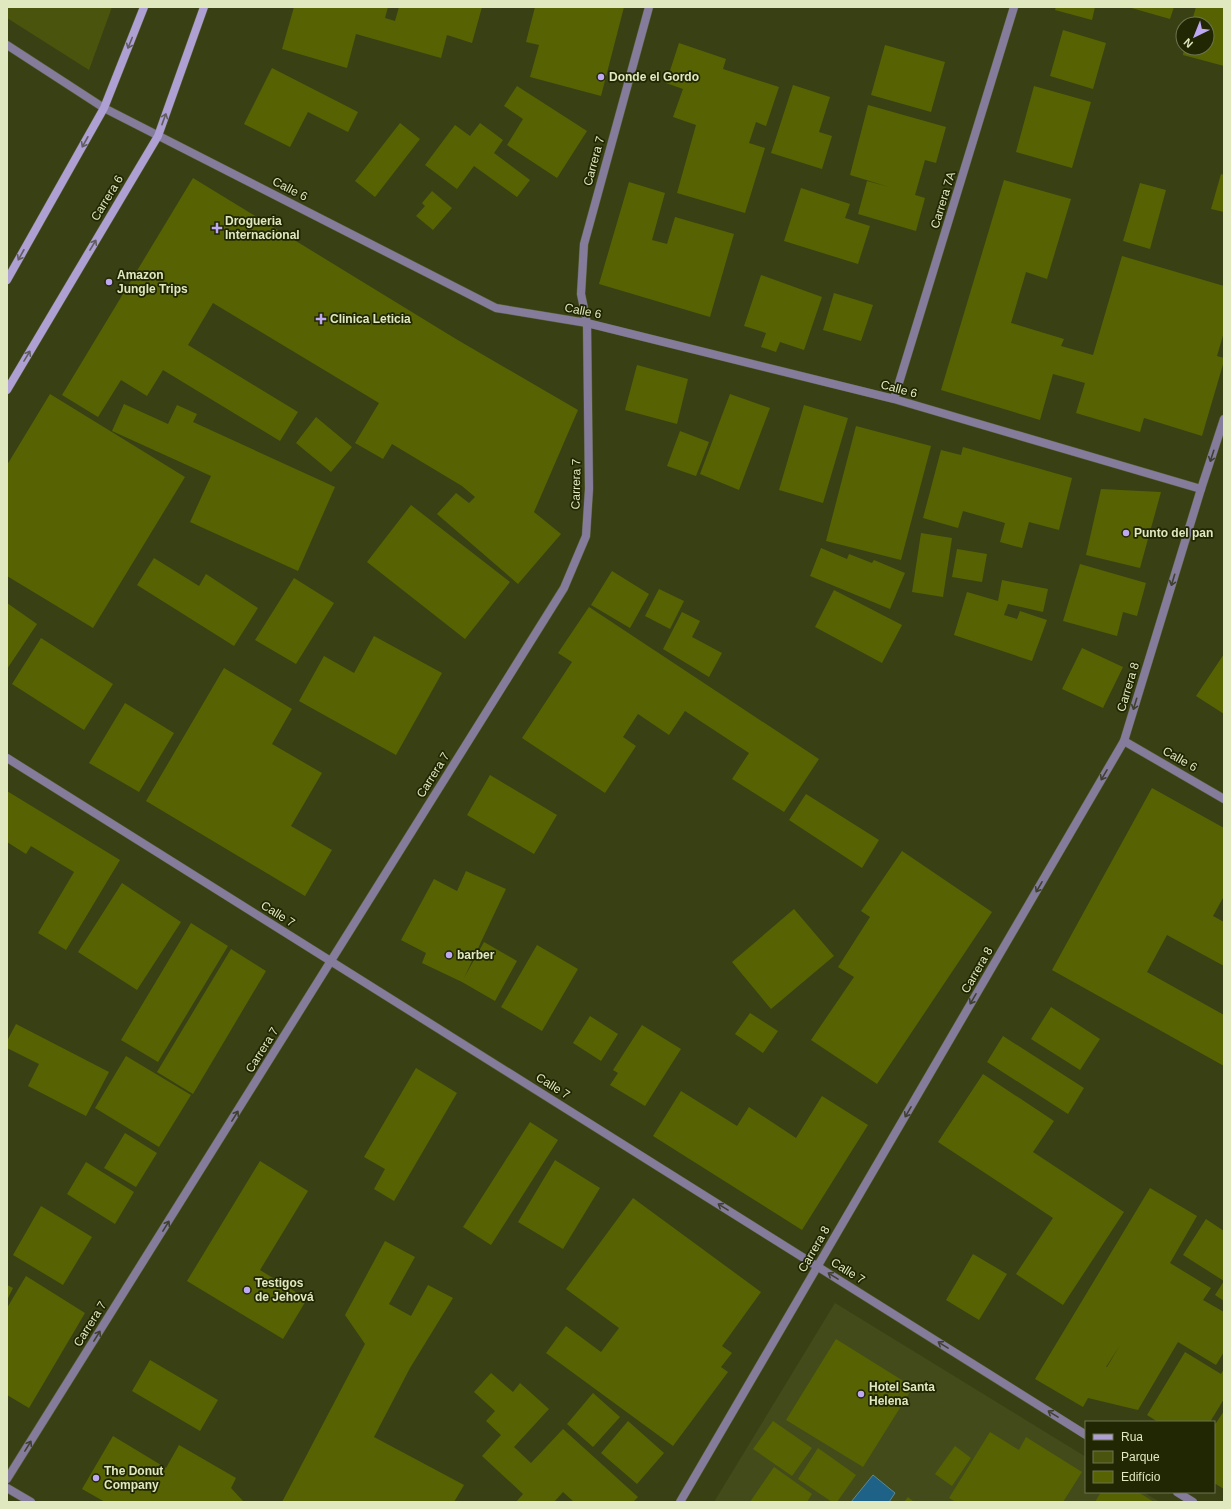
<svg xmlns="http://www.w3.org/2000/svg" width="1231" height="1509" font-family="Arial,sans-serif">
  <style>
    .built { fill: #434b1a }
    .green { fill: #4b540d }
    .water { fill: #1e6287; stroke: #588a98 }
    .building { fill: #576302; fill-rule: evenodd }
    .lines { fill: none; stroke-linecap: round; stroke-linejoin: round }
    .minor-casing { stroke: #575e33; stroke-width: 9 }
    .tertiary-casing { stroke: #575e33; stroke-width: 9 }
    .secondary-casing { stroke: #575e33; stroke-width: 9 }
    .minor { stroke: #857c9c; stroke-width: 8 }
    .tertiary { stroke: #857c9c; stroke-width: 8 }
    .secondary { stroke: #aea0d3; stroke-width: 8 }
    .oneway { stroke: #605d61 }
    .oneway2 { stroke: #3f4031 }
    .poi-dot { fill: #bfa9f4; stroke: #212603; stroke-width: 1.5 }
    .labels { text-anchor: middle; stroke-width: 3.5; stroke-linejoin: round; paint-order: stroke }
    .poi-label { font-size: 12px; font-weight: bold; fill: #dfe8bf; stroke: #212603; text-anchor: start }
    .street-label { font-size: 12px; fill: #dfe8bf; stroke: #212603 }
  </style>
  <rect width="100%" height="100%" fill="#394014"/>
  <path class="built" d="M835,1303L1086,1457V1492H1143L1160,1502H714Z"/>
  <path class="green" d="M7,7H112L89,70L7,18Z"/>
  <path class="water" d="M873,1475L895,1493L889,1502H851Z"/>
  <path class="building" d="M294,7H388L385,18L395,21L399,7H482L472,43L447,35L441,58L356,34L347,68L282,49Z
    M535,7H624L601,96L530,77L539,45L526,42Z
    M1056,7H1095L1092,20L1055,10Z
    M1128,7H1174L1170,19Z
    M1196,7H1224V66L1183,55L1184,48H1207V24H1191Z
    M1063,30L1106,43L1093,89L1050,76Z
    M679,43L726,59L723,69L779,87L766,126L756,122L749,143L765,148L745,213L677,193L696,125L673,117L683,89L666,83Z
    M885,45L945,62L931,112L871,95Z
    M272,68L358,112L348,132L308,112L290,147L244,124Z
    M793,85L830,97L819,132L832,136L822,169L771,153Z
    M517,86L587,131L557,178L507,145L523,119L504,106Z
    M1034,86L1091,102L1072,168L1016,152Z
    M868,105L946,127L936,163L925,160L915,195L925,198L916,231L858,214L867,181L889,187L850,175Z
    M400,123L420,139L375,197L355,181Z
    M480,123L503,140L494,153L530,180L517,197L474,166L457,189L425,165L455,125L470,136Z
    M1221,174L1224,175V212L1211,209Z
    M193,178L456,339L578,410L534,512L561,534L518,584L437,514L456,493L469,503L475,497L462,486L392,444L383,459L355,443L379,403L213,303L188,345L298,412L280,441L163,370L147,396L121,380L98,417L62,395Z
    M1004,180L1071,199L1047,279L1026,272L1011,323L1064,339L1061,346L1093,355L1122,256L1224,286V332L1217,356L1224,358V361L1202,436L1144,418L1140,432L1076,413L1085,383L1053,374L1040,420L941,390Z
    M629,182L665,193L652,240L667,244L675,217L734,234L710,317L599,284Z
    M1140,183L1166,190L1150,249L1123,241Z
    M801,188L850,204L845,218L870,226L858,264L784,241Z
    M432,191L452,208L433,230L416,216L425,206L422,203Z
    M761,275L822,297L804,350L780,342L776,352L761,347L766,333L744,326Z
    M834,293L873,305L861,341L823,330Z
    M637,365L688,379L677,424L625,410Z
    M50,394L185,477L93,628L7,576V465Z
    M730,394L770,408L739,490L700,474Z
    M124,404L168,424L177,405L197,414L193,422L335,487L298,571L190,522L211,476L112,431Z
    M804,405L848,418L823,503L779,490Z
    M316,417L352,447L331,472L296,443Z
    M856,426L931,446L901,560L826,541Z
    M680,431L709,442L696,476L667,466Z
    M963,447L1072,478L1059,530L1029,522L1022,548L1000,542L1005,523L963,511L958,528L923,518L941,450L961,455Z
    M1101,489L1161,492L1140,568L1086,555Z
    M411,505L510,582L465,639L367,562Z
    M921,533L952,538L943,597L912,592Z
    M821,548L847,559L849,554L872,563L874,560L905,573L890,609L810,576Z
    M957,549L987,554L982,582L952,577Z
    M154,558L199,586L206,574L258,608L234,646L137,585Z
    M1080,564L1146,583L1137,616L1123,612L1117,636L1063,621Z
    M612,571L649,594L630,628L591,605Z
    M294,578L334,603L296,664L255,640Z
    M1002,580L1048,589L1043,612L1008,604L1004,615L1017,619L1020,611L1047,620L1032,661L954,635L967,592L998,601Z
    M659,589L684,601L670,629L645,616Z
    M834,590L902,625L882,663L815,627Z
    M7,603L37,624L7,669Z
    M589,607L819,759L784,812L732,779L749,753L685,711L669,735L638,714L623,737L636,746L605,793L522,738L572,662L558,653Z
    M682,612L700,621L692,637L722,653L709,677L663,649Z
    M374,636L442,673L396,755L299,701L324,656L354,673Z
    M41,638L113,684L84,730L12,684Z
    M1082,648L1123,667L1103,708L1062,689Z
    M1224,654V714L1196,696Z
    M224,668L292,709L272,744L322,773L291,826L332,850L305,896L146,801Z
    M125,703L174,733L139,792L89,763Z
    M490,775L557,815L534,854L467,815Z
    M1152,788L1224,828V896L1213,916L1224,922V966L1167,935L1147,972L1224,1015V1066L1052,970Z
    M7,791L120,860L66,950L38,933L74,872L31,846L26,854L7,842Z
    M806,794L879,840L862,868L789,820Z
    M902,851L992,912L877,1084L811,1040L854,977L838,967L870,917L861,911Z
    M466,871L506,889L464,978L484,942L517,961L495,1001L462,982L422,963L426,953L401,940L434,879L457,891Z
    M122,883L181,922L137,990L78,952Z
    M794,909L834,956L771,1009L732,962Z
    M191,923L228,946L158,1062L121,1040Z
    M537,945L578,969L542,1031L501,1007Z
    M231,949L266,971L193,1094L157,1072Z
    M1051,1007L1100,1039L1080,1070L1031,1039Z
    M750,1013L778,1031L763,1053L735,1034Z
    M590,1016L618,1034L601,1061L573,1043Z
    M16,1024L109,1072L86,1116L28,1086L39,1064L7,1048V1041Z
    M642,1025L681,1049L645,1106L610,1085L618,1073L613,1070Z
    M1003,1036L1084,1088L1068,1114L987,1062Z
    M126,1056L191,1095L159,1147L95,1108Z
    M416,1068L457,1093L394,1201L374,1189L385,1169L364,1157Z
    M983,1074L1054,1121L1033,1152L1124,1212L1063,1305L1016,1274L1053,1218L938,1142Z
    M681,1091L737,1126L749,1107L796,1138L822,1096L868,1125L802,1230L653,1136Z
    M530,1122L558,1140L491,1245L463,1227Z
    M125,1133L157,1153L136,1187L104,1168Z
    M555,1160L600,1188L563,1249L518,1222Z
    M260,1161L308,1191L260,1270L307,1299L283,1339L187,1281Z
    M86,1162L134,1192L115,1224L67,1194Z
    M1150,1188L1197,1216L1170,1263L1211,1288L1203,1300L1224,1312V1352L1216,1365L1178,1342L1138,1410L1088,1398L1083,1407L1035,1379ZM1120,1345L1107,1367H1106Z
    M633,1198L761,1292L722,1346L732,1353L721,1367L728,1372L673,1446L546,1353L566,1326L601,1352L619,1328L566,1289Z
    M41,1206L92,1237L63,1285L13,1255Z
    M1206,1219L1224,1231V1281L1183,1255Z
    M385,1241L415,1257L389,1304L411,1316L428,1285L453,1298L410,1368L374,1437L464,1485L454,1502H282L365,1344L345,1315Z
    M973,1254L1007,1274L979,1320L946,1300Z
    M26,1276L85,1313L29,1408L7,1395V1308Z
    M1224,1281V1301L1215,1295Z
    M7,1285L13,1288L7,1300Z
    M836,1339L913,1387L863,1467L786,1420Z
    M1185,1352L1221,1374L1224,1369V1399L1210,1422H1158L1147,1415Z
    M150,1360L218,1400L200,1431L132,1391Z
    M491,1373L513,1392L520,1383L549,1409L514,1447L531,1463L563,1429L638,1497L633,1502H574L563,1492L554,1502H516L523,1494L482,1456L501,1435L486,1421L495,1411L474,1392Z
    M593,1393L620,1417L593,1447L567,1424Z
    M1224,1411V1489L1214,1483V1426Z
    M628,1421L664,1453L637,1484L601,1453Z
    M773,1421L812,1448L792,1476L753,1449Z
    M990,1432L1019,1450L1026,1437L1082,1472L1063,1502H956L949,1498Z
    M113,1436L166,1468L179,1445L236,1478L231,1488L244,1502H105L82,1489Z
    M955,1446L971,1458L952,1486L935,1474Z
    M818,1448L856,1475L837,1502H832L798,1479Z
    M774,1467L812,1494L807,1502H750Z
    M1101,1492H1138L1154,1502H1095Z
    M908,1497L914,1502H904Z"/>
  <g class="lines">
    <g class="minor-casing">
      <path id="minor" d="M7,45L104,108L496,308L587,323L894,399L1201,489
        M894,399L1014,7
        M1124,741L1224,799
        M7,758L1086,1435
        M7,1479L564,588L586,536L589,489L587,323L581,294L584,244L649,7
        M7,1488L31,1502
        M1177,1492L1193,1502"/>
    </g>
    <g class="tertiary-casing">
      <path id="tertiary" d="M680,1502L1124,741L1201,489L1224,419"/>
    </g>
    <g class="secondary-casing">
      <path id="secondary" d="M7,280L104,108L144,7
        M7,390L158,136L204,7"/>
    </g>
    <use href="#minor" class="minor"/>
    <use href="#tertiary" class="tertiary"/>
    <use href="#secondary" class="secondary"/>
  </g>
  <defs><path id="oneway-shaft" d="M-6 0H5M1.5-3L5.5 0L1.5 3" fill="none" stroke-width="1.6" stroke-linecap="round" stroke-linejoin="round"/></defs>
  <g class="oneway">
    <use href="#oneway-shaft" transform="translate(130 43) rotate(112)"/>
    <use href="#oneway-shaft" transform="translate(164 119) rotate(-70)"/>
    <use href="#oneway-shaft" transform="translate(85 142) rotate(119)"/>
    <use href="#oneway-shaft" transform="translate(93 245) rotate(-59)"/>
    <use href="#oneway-shaft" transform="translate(21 255) rotate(119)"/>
    <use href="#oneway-shaft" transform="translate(27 356) rotate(-59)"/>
  </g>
  <g class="oneway2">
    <use href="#oneway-shaft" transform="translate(1212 456) rotate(108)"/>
    <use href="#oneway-shaft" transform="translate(1173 580) rotate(107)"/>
    <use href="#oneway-shaft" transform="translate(1135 704) rotate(107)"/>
    <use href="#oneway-shaft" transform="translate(1104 775) rotate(120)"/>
    <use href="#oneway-shaft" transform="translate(1039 887) rotate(120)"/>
    <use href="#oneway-shaft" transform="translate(973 999) rotate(120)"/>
    <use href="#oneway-shaft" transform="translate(908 1112) rotate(120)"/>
    <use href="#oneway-shaft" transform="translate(235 1116) rotate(-58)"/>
    <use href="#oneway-shaft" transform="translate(723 1207) rotate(-148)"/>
    <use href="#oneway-shaft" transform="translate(166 1226) rotate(-58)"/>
    <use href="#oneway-shaft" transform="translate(833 1276) rotate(-148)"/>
    <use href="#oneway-shaft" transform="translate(97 1336) rotate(-58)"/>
    <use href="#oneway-shaft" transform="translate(943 1345) rotate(-148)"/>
    <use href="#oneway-shaft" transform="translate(1053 1414) rotate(-148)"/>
    <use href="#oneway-shaft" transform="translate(28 1446) rotate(-58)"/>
  </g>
  <g class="poi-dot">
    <circle cx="601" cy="77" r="4"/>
    <path d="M215 222h4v4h4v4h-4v4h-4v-4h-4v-4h4z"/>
    <circle cx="109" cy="282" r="4"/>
    <path d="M319 313h4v4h4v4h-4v4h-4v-4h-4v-4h4z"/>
    <circle cx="1126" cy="533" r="4"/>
    <circle cx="449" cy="955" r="4"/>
    <circle cx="247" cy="1290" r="4"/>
    <circle cx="861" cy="1394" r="4"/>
    <circle cx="96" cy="1478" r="4"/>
  </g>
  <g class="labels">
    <g class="poi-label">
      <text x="609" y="81">Donde el Gordo</text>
      <text x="225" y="225">Drogueria<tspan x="225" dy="14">Internacional</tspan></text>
      <text x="117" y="279">Amazon<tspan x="117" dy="14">Jungle Trips</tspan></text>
      <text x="330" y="323">Clinica Leticia</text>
      <text x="1134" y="537">Punto del pan</text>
      <text x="457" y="959">barber</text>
      <text x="255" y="1287">Testigos<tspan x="255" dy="14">de Jehová</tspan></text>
      <text x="869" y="1391">Hotel Santa<tspan x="869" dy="14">Helena</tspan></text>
      <text x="104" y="1475">The Donut<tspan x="104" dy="14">Company</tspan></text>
    </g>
    <g class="street-label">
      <text transform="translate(594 161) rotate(-75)" y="4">Carrera 7</text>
      <text transform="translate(290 189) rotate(27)" y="4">Calle 6</text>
      <text transform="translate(107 198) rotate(-59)" y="4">Carrera 6</text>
      <text transform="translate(943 200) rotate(-73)" y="4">Carrera 7A</text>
      <text transform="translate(583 311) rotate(11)" y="4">Calle 6</text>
      <text transform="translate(899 389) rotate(15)" y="4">Calle 6</text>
      <text transform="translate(576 484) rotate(-89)" y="4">Carrera 7</text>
      <text transform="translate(1128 687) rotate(-73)" y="4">Carrera 8</text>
      <text transform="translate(1180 759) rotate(30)" y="4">Calle 6</text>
      <text transform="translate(433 775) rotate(-58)" y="4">Carrera 7</text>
      <text transform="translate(278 914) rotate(32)" y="4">Calle 7</text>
      <text transform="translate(977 970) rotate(-60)" y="4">Carrera 8</text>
      <text transform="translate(262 1050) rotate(-58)" y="4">Carrera 7</text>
      <text transform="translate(553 1086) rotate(32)" y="4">Calle 7</text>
      <text transform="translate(814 1249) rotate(-60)" y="4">Carrera 8</text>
      <text transform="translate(848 1271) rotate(32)" y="4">Calle 7</text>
      <text transform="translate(90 1324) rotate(-58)" y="4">Carrera 7</text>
    </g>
  </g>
  <rect width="1231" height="1509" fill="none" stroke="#dfe8bf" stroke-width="16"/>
  <rect x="1085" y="1421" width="130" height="72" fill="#212603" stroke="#6d744e"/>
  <rect x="1093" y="1434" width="20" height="6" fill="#aea0d3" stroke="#6d744e"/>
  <text x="1121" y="1441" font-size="12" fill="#dfe8bf">Rua</text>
  <rect x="1093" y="1451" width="20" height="12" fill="#4b540d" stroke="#6d744e"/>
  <text x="1121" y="1461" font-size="12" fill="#dfe8bf">Parque</text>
  <rect x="1093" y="1471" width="20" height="12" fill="#576302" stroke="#6d744e"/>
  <text x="1121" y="1481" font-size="12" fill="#dfe8bf">Edifício</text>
  <g transform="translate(1195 36) rotate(223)"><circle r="19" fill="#212603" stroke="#6d744e"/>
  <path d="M0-3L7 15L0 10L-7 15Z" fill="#bfa9f4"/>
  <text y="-6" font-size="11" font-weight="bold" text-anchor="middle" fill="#dfe8bf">N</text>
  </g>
</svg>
